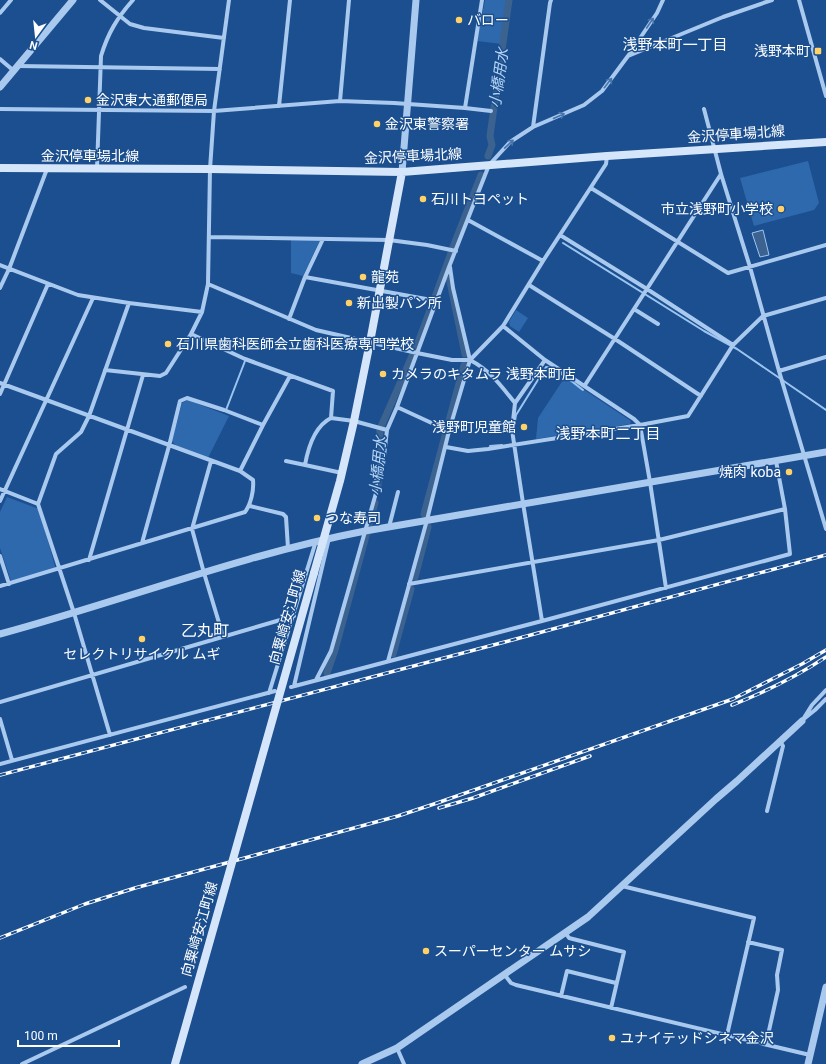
<svg xmlns="http://www.w3.org/2000/svg" width="826" height="1064" font-family="Roboto,'Noto Sans JP',sans-serif">
  <style>
    .green { fill: #2e69ad }
    .water { fill: #3c6290; stroke: #9cc4f0 }
    .lines { fill: none; stroke-linecap: round; stroke-linejoin: round }
    .stream { stroke: #9cc4f0; stroke-width: 2 }
    .canal { stroke: #3c6290; stroke-width: 7 }
    .minor { stroke: #a9c9ee; stroke-width: 4 }
    .tertiary { stroke: #a9c9ee; stroke-width: 7 }
    .secondary { stroke: #d6e6fa; stroke-width: 8 }
    .rail-casing { stroke: #fff; stroke-width: 3.5 }
    .rail { stroke: #1b4f8f; stroke-width: 2; stroke-dasharray: 6; stroke-linecap: butt }
    .secondary-bridge { stroke: #d6e6fa; stroke-width: 8 }
    .oneway { stroke: #4674ac }
    .poi-dot { fill: #ffd166; stroke: #1b4f8f; stroke-width: 1.5 }
    .labels { text-anchor: middle; stroke-width: 3; stroke-linejoin: round; paint-order: stroke }
    .poi-label { font-size: 14px; fill: #fff; stroke: #1b4f8f; text-anchor: start }
    .street-label { font-size: 14px; fill: #fff; stroke: #1b4f8f }
    .neighbourhood-label { font-size: 15px; fill: #fff; stroke: #1b4f8f }
    .water-label { font-size: 15px; font-style: italic; fill: #b5d3f5; stroke: #1b4f8f }
    .quarter-label { font-size: 16px; fill: #fff; stroke: #1b4f8f }
  </style>
  <rect width="100%" height="100%" fill="#1b4f8f"/>
  <path class="green" d="M485,0H509L502,44L477,41Z
    M808,161L819,203L814,210L754,226L740,178Z
    M291,240H320L303,276L291,273Z
    M516,310L528,318L519,332L510,326L509,322Z
    M565,377L631,421L630,424L536,439L538,418Z
    M188,400L229,416L208,458L177,447L172,441L182,403Z
    M7,497L39,509L56,570L11,581L0,548V512Z"/>
  <path class="water" d="M763,230L769,255L760,257L752,233Z"/>
  <g class="lines">
    <path class="stream" d="M563,243L704,331L737,349L826,410
      M226,410L245,361
      M515,421L516,415L546,367C555,367 575,384 583,390
      M490,446L502,445"/>
    <path class="canal" d="M488,156L492,145L490,136L509,0
      M453,247L481,175
      M449,277L465,354
      M435,297L451,253
      M416,348L433,302
      M378,489L380,429L412,356
      M424,514L464,365
      M415,577L428,527
      M393,654L411,589
      M327,673L335,650L375,503"/>
    <path class="minor" d="M100,0L130,24L144,28L224,38
      M229,0L214,111L210,169L208,284L202,312L191,334L245,359L333,391L331,418L354,421L387,430
      M799,0L826,96
      M0,13L11,0
      M628,56L723,17L772,0
      M0,59L14,71
      M18,66L220,69
      M340,101L349,0
      M279,106L290,0
      M465,108L482,0
      M0,109L214,111L340,101L394,103L465,108L491,111
      M704,109L721,174L750,267L779,371L826,529
      M533,127L550,3L551,0
      M97,168L101,56C108,33 117,18 133,0
      M591,188L728,273L826,245
      M468,220L543,261
      M560,235L647,289L733,345
      M210,237L389,240L427,245L456,251
      M323,239L305,277L437,301
      M0,265L78,295L129,303L202,312
      M450,267L453,288L470,360C491,371 501,386 515,403
      M208,284L316,330L417,353L452,360H470
      M529,285L615,339L701,396
      M0,288L9,269L47,169
      M634,309L658,324
      M289,319L305,277
      M503,326L545,360L634,419L640,425L650,482L666,588
      M105,370L160,376L166,373L191,334
      M779,371L826,357
      M0,383L240,471L253,480C254,490 251,504 245,512L0,586
      M585,385L721,174
      M0,394L48,284
      M397,407L449,431
      M331,418C315,426 308,448 305,465L342,473
      M446,447L468,451L488,449L640,425L688,416L733,345L763,316L826,298
      M211,461L192,529L204,573L223,636
      M286,461L305,465
      M240,471L263,425L290,376
      M0,489L38,504
      M0,501L93,298
      M250,506L283,514L286,517L288,548
      M389,527L398,492
      M142,543L169,446L180,401L187,398L224,410L263,425
      M0,556L9,584
      M89,560L143,375
      M409,584L659,540L785,509
      M542,621L523,503L512,430L515,403L545,360
      M388,661L427,520L449,431L470,360L503,326L543,261L606,164L607,156
      M316,680L331,651L376,493V467L383,465L387,430L397,407L449,267L489,165L510,142L533,127L584,105L602,91L628,56L657,13L663,0
      M294,686L329,538
      M291,687L542,621L790,554L785,509L776,461
      M269,693L316,541
      M0,702L294,616
      M805,718L815,710L826,699
      M0,719L12,760
      M802,721L812,705L826,690
      M110,735L74,613L38,504L56,454L81,432L89,416L129,303
      M0,764L275,691
      M767,811L783,746L780,741
      M622,886L754,918L727,1035
      M565,932L569,938L624,952L611,1008
      M748,942L782,950L777,975L778,990L766,1044
      M504,974L511,983L516,985L810,1055
      M561,996L567,971L616,983
      M397,1048L404,1064
      M22,1064L185,987"/>
    <path class="tertiary" d="M0,87L73,0
      M402,172L416,0
      M0,634C122,601 241,555 365,531L826,452
      M362,1064L397,1048L588,917L716,799L737,781L802,721
      M808,1064L826,987"/>
    <path class="secondary" d="M0,168L210,169L402,172L607,156L826,142
      M314,573L340,481L354,421L370,342L402,172"/>
    <g class="rail-casing">
      <path id="rail" d="M732,705C765,692 796,677 826,657
        M0,775L516,639L826,555
        M439,808L473,798L590,756
        M0,938L85,904L135,888L398,816L437,803L733,699L802,664L826,650"/>
    </g>
    <use href="#rail" class="rail"/>
    <path class="secondary-bridge" d="M175,1064L314,573"/>
  </g>
  <defs><path id="oneway-shaft" d="M-6 0H5M1.5-3L5.5 0L1.5 3" fill="none" stroke-width="1.6" stroke-linecap="round" stroke-linejoin="round"/></defs>
  <g class="oneway">
    <use href="#oneway-shaft" transform="translate(650 23) rotate(-56)"/>
    <use href="#oneway-shaft" transform="translate(608 83) rotate(-52)"/>
    <use href="#oneway-shaft" transform="translate(559 116) rotate(-24)"/>
    <use href="#oneway-shaft" transform="translate(509 144) rotate(-43)"/>
  </g>
  <g class="poi-dot">
    <circle cx="459" cy="20" r="4"/>
    <rect x="814" y="47" width="8" height="8" rx="2"/>
    <circle cx="88" cy="100" r="4"/>
    <circle cx="377" cy="124" r="4"/>
    <circle cx="423" cy="199" r="4"/>
    <circle cx="781" cy="209" r="4"/>
    <circle cx="363" cy="277" r="4"/>
    <circle cx="349" cy="303" r="4"/>
    <circle cx="168" cy="344" r="4"/>
    <circle cx="383" cy="374" r="4"/>
    <circle cx="524" cy="427" r="4"/>
    <circle cx="789" cy="472" r="4"/>
    <circle cx="317" cy="518" r="4"/>
    <circle cx="142" cy="639" r="4"/>
    <circle cx="426" cy="951" r="4"/>
    <circle cx="612" cy="1038" r="4"/>
  </g>
  <g class="labels">
    <g class="poi-label">
      <text x="467" y="25">バロー</text>
      <text x="810" y="56" text-anchor="end">浅野本町</text>
      <text x="96" y="105">金沢東大通郵便局</text>
      <text x="385" y="129">金沢東警察署</text>
      <text x="431" y="204">石川トヨペット</text>
      <text x="773" y="214" text-anchor="end">市立浅野町小学校</text>
      <text x="371" y="282">龍苑</text>
      <text x="357" y="308">新出製パン所</text>
      <text x="176" y="349">石川県歯科医師会立歯科医療専門学校</text>
      <text x="391" y="379">カメラのキタムラ 浅野本町店</text>
      <text x="516" y="432" text-anchor="end">浅野町児童館</text>
      <text x="781" y="477" text-anchor="end">焼肉 koba</text>
      <text x="325" y="523">つな寿司</text>
      <text x="142" y="659" text-anchor="middle">セレクトリサイクル ムギ</text>
      <text x="434" y="956">スーパーセンター ムサシ</text>
      <text x="620" y="1043">ユナイテッドシネマ金沢</text>
    </g>
    <g class="street-label">
      <text transform="translate(736 134) rotate(-4)" y="5">金沢停車場北線</text>
      <text x="90" y="161">金沢停車場北線</text>
      <text transform="translate(413 156) rotate(-3)" y="5">金沢停車場北線</text>
      <text transform="translate(287 617) rotate(-74)" y="5">向粟崎安江町線</text>
      <text transform="translate(199 929) rotate(-74)" y="5">向粟崎安江町線</text>
    </g>
    <g class="neighbourhood-label">
      <text x="675" y="50">浅野本町一丁目</text>
      <text x="608" y="439">浅野本町二丁目</text>
    </g>
    <g class="water-label">
      <text transform="translate(499 78) rotate(-82)" y="5">小橋用水</text>
      <text transform="translate(378 466) rotate(-85)" y="5">小橋用水</text>
    </g>
    <g class="quarter-label">
      <text x="205" y="636">乙丸町</text>
    </g>
  </g>
  <g transform="translate(36 36) rotate(195)" stroke="#1b4f8f" stroke-width="3" paint-order="stroke">
  <path d="M0-3L7 15L0 10L-7 15Z" fill="#ffffff"/>
  <text y="-6" font-size="11" font-weight="bold" text-anchor="middle" fill="#ffffff">N</text>
  </g>
  <path d="M18 1040v6h101v-6" fill="none" stroke="#ffffff" stroke-width="2"/>
  <text x="24" y="1040" font-size="12" fill="#ffffff" stroke="#1b4f8f" stroke-width="3" paint-order="stroke">100 m</text>
</svg>
